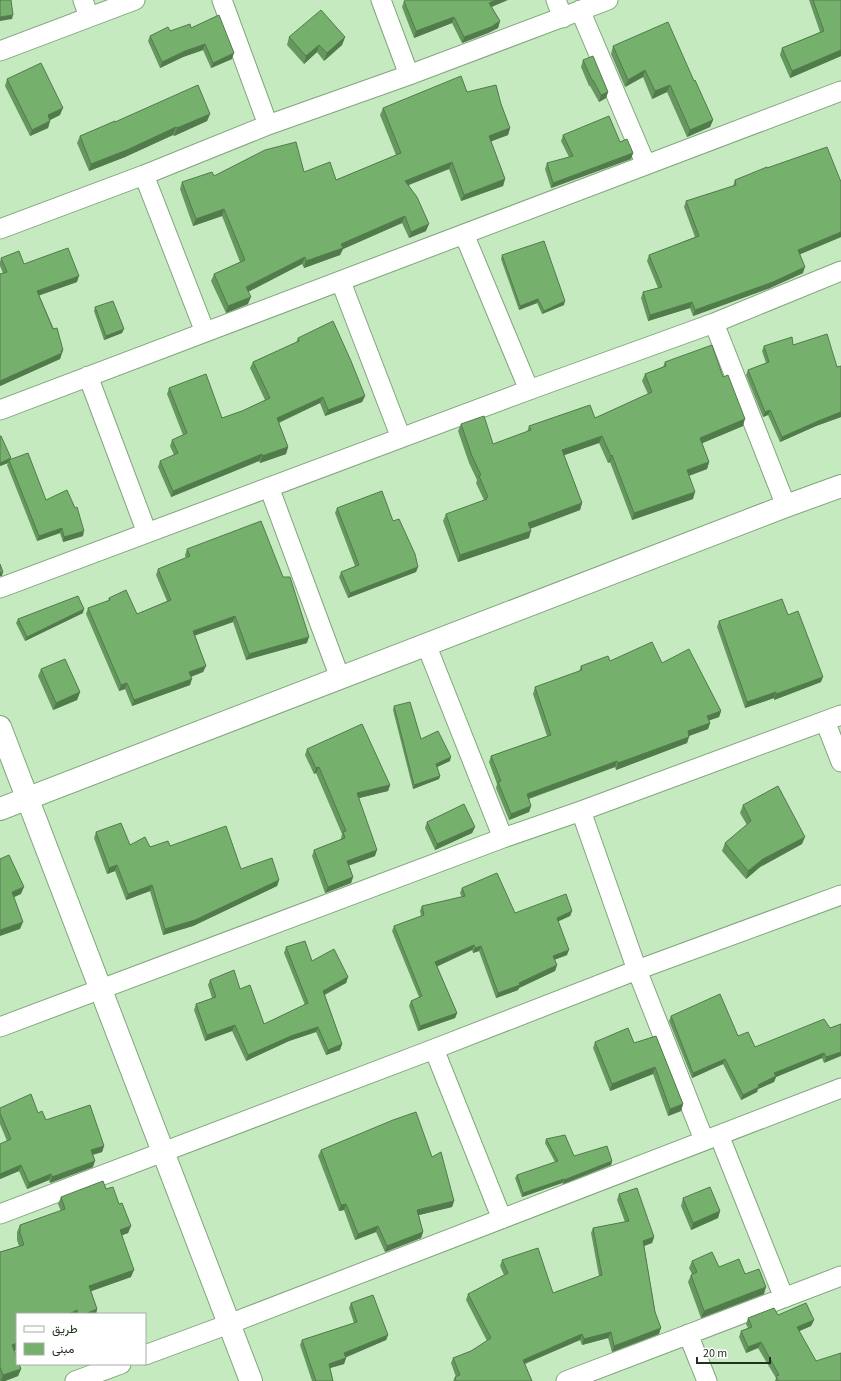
<svg xmlns="http://www.w3.org/2000/svg" width="841" height="1381" font-family="'Source Sans 3',Vazirmatn,sans-serif">
  <style>
    .lines { fill: none; stroke-linecap: round; stroke-linejoin: round }
    .minor-casing { stroke: #82a47d; stroke-width: 21 }
    .tertiary-casing { stroke: #82a47d; stroke-width: 24 }
    .minor { stroke: #fff; stroke-width: 19 }
    .tertiary { stroke: #fff; stroke-width: 22 }
    .wall { fill: #65975e }
    .shaded-wall { fill: #527b4c }
    .building { fill: #75b06d; stroke: #527b4c }
  </style>
  <rect width="100%" height="100%" fill="#c5eac0"/>
  <g class="lines">
    <g class="minor-casing">
      <path id="minor" d="M83,0L89,17
        M222,0L268,125
        M381,0L409,75
        M556,0L563,18
        M580,10L646,165
        M0,51L135,0
        M144,175L205,332
        M0,229L144,175L268,125L409,75L608,0
        M464,234L529,390
        M341,282L401,438
        M714,323L786,506
        M88,376L147,533
        M0,410L841,91
        M269,487L340,678
        M0,588L529,390L714,323L841,271
        M426,644L503,838
        M825,721L841,762
        M581,811L637,970L704,1140
        M0,1027L503,838L581,811L841,715
        M434,1049L502,1219
        M719,1135L784,1298
        M0,1214L434,1049L637,970L841,895
        M688,1334L707,1381
        M145,1355L229,1324L841,1088
        M75,1381L121,1364
        M566,1381L841,1276"/>
    </g>
    <g class="tertiary-casing">
      <path id="tertiary" d="M0,727L251,1381
        M0,809L786,506L841,486"/>
    </g>
    <use href="#minor" class="minor"/>
    <use href="#tertiary" class="tertiary"/>
  </g>
  <path class="wall" d="M809,0H841V56L790,78L780,55L782,48L820,32Z
    M404,1L492,7L500,21L498,28L488,33L462,43L452,23L414,38L402,7Z
    M191,28L232,59L211,68L203,50L183,57L160,68L148,41L150,36L170,31Z
    M289,37H345L342,45L324,61L317,52L304,64L287,45Z
    M613,46L694,81L713,120L710,127L687,137L667,92L652,99L643,77L625,87L611,54Z
    M583,60L608,92L606,98L599,102L590,86H589L581,67Z
    M7,79L60,115L50,120V121L48,128L30,136L5,86Z
    M467,92L501,104L510,128L508,135L491,141L505,179L503,186L461,201L449,169L409,185L426,231L409,238L402,223L343,249L340,255L304,268L302,264L248,292V304L226,313L211,281L214,274L240,262L222,216L193,226L180,189L182,182L214,176L304,172L336,180L396,155L380,115L383,108Z
    M210,114L207,121L174,136L173,135L125,157L89,171L77,143L80,136L115,122Z
    M563,135L620,142L633,153L631,159L551,188L545,169L547,163L569,157L561,141Z
    M767,168L841,182V237L800,254L803,273L770,288L693,316L690,308L648,321L641,298L643,292L658,288L647,261L649,255L695,237L684,207L686,201L733,186L735,180Z
    M502,255L564,305L542,314L537,303L519,310L501,259Z
    M1,258L24,264L77,282L39,295L63,350L60,359L0,386V274L3,273L0,266V262Z
    M95,307L122,333L104,340L94,311Z
    M298,338L365,396L362,402L325,416L320,403L279,423L288,447L286,454L260,463L259,461L171,497L158,467L160,461L174,455L170,446L172,440L183,435L167,394L169,388L222,418L242,411L265,400L250,368L253,362L296,343Z
    M793,345L837,367L841,366V417L816,426L780,442L768,415L763,417L746,375L748,370L766,363L762,351L764,346Z
    M665,362L723,377L743,426L702,443L709,462L707,469L689,476L693,499L632,520L610,462L608,463L599,443L564,455L582,503L580,510L530,529L529,538L458,562L443,521L446,514L484,500L476,483L477,480L469,463L458,431L461,424L493,444L527,432L529,426L595,418L648,394L642,381L645,374L663,367Z
    M0,436L10,459L46,500L83,536L63,542L60,533L37,541L7,465L8,463L0,466Z
    M337,508L393,521L418,567L416,572L348,598L339,577L341,572L355,566L335,513Z
    M187,549L307,643L246,660L233,622L195,635L206,666L203,672L191,677L190,685L132,706L125,689L119,691L86,614L88,608L108,601L109,598L137,614L167,601L156,575L158,569L186,558L185,555Z
    M83,613L25,641L16,623L18,619Z
    M788,615L821,682L774,700V698L745,708L717,627L719,621Z
    M610,661L662,663L721,711L719,717L709,720L710,723L708,729L689,736L687,743L616,770L615,767L529,799L531,806L529,812L509,820L496,788L497,784L489,762L491,756L547,736L533,694L535,687L579,672L581,666Z
    M41,669L80,692L77,700L53,710L38,676Z
    M394,706L421,739L450,761L437,767L440,776L439,779L413,789L393,710Z
    M307,749L390,785L388,791L359,798L375,856L349,865L353,877L351,883L325,893L312,856L314,850L341,839V838L342,834L316,773L314,774L305,755Z
    M743,805L802,844L760,867L746,879L722,851L725,843L747,825L740,813Z
    M427,822L475,827L472,833L435,850L425,828Z
    M96,832L130,845L150,847L170,846L241,869L279,880L277,886L193,926L163,935L150,891L126,900L115,871L107,874L94,838Z
    M462,888L515,913L572,911L570,916L558,921L567,955L554,960L557,965L555,971L519,988L518,990L496,998L479,951L473,953L472,950L437,966L457,1013L455,1018L418,1031L409,1006L411,1001L419,997L392,931L394,926L421,916L420,911L422,906L462,897L460,893Z
    M286,947L312,961L348,977L346,983L325,995L342,1044L340,1050L326,1055L316,1032L289,1041L246,1061L232,1031L205,1041L194,1010L196,1004L212,998L208,985L210,980L240,989L264,1024L305,1005L284,953Z
    M671,1016L738,1036L755,1047L830,1028L841,1024L824,1063L822,1058L776,1077L774,1082L758,1089L757,1092L741,1100L723,1064L692,1078L669,1021Z
    M656,1036L683,1104L681,1111L668,1116L653,1074L610,1091L593,1048L595,1042L634,1043Z
    M0,1108L38,1113L46,1120L104,1146L102,1152L92,1155L93,1167L50,1183L49,1180L27,1189L19,1171L0,1179V1144L7,1141L0,1124Z
    M546,1139L574,1156L612,1161L611,1165L563,1184L562,1183L522,1197L515,1178L517,1175L555,1162L545,1143Z
    M321,1150L432,1157L454,1201L452,1207L419,1215L423,1232L421,1238L385,1252L376,1232L355,1240L344,1210L339,1211L318,1156Z
    M106,1189L119,1204L131,1226L128,1233L122,1235L131,1277L91,1291L97,1309L96,1314H17V1350L14,1351L21,1369L18,1376L5,1381H0V1252L19,1246L17,1240V1232L20,1225L61,1211L58,1204L61,1197Z
    M619,1194L654,1237L652,1243L644,1246L659,1334L612,1352L608,1338L582,1345L580,1340L525,1364L532,1381H453L455,1377H456L451,1363L453,1358L471,1351L487,1341L466,1300L468,1294L504,1275L500,1266L502,1260L553,1293L599,1276L591,1233L593,1228L625,1222L617,1200Z
    M683,1198L720,1211L718,1218L691,1230L681,1206Z
    M692,1261L745,1274L764,1294L701,1318L688,1282L691,1275L692,1274L689,1268Z
    M351,1303L388,1335L386,1340L346,1357V1358L344,1364L330,1368L333,1381H312L300,1345L302,1340L354,1323L349,1308Z
    M778,1315L814,1320L811,1326L799,1331L816,1361L841,1381H775L776,1378L758,1348L746,1353L739,1337L741,1331L748,1328L746,1324L748,1318Z"/>
  <path class="shaded-wall" d="M496,0H508L487,9L489,3Z
    M13,15L12,19L0,21V17Z
    M454,17L452,23L414,38L416,31Z
    M500,21L498,28L488,33L462,43L464,37Z
    M345,37L342,45L324,61L327,53Z
    M205,44L203,50L183,57L160,68L162,62L185,51Z
    M319,45L317,52L304,64L306,56Z
    M841,50V56L790,78L792,71Z
    M234,53L232,59L211,68L213,63Z
    M645,70L643,77L625,87L628,80Z
    M670,85L667,92L652,99L655,91Z
    M608,92L606,98L599,102L601,95Z
    M63,108L60,115L46,122L48,115Z
    M210,114L207,121L174,136L177,128Z
    M713,120L710,127L687,137L690,130Z
    M50,121L48,128L30,136L32,130Z
    M176,127L173,135L125,157L89,171L91,164Z
    M510,128L508,135L487,143L489,136Z
    M633,153L631,159L551,188L553,183Z
    M452,162L449,169L403,187L405,181Z
    M505,179L503,186L461,201L464,195Z
    M224,209L222,216L193,226L196,219Z
    M405,216L402,223L343,249L340,255L304,268L306,261L341,244Z
    M429,224L426,231L409,238L411,232Z
    M841,232V237L796,256L798,250Z
    M305,257L302,264L244,294L246,287Z
    M805,267L803,273L770,288L693,316L695,310Z
    M79,276L77,282L35,297L37,291Z
    M251,297L248,304L226,313L228,306Z
    M538,299L537,303L519,310L520,306Z
    M565,301L564,305L542,314L544,311Z
    M692,302L690,308L648,321L650,315Z
    M124,329L122,333L104,340L106,336Z
    M63,350L60,359L0,386V381Z
    M365,396L362,402L325,416L328,410Z
    M323,397L320,403L275,424L277,418Z
    M770,410L768,415L763,417L765,412Z
    M841,412V417L816,426L780,442L782,437L818,421Z
    M745,419L743,426L698,445L700,438Z
    M602,436L599,443L559,457L562,450Z
    M288,447L286,454L260,463L262,456Z
    M262,454L259,461L171,497L173,491Z
    M612,455L610,462L608,463L611,456Z
    M11,458L10,461L9,460L8,463L0,466V463Z
    M709,462L707,469L685,477L687,470Z
    M695,492L693,499L632,520L634,513Z
    M582,503L580,510L526,530L528,523Z
    M62,528L60,533L37,541L39,536Z
    M84,531L83,536L63,542L64,537Z
    M531,531L529,538L458,562L460,555Z
    M418,567L416,572L348,598L350,593Z
    M3,572L2,576H0V573Z
    M84,609L83,613L25,641L27,637Z
    M235,616L233,622L191,637L193,631Z
    M309,637L307,643L246,660L249,654Z
    M206,666L203,672L187,678L189,672Z
    M823,677L821,682L774,700L776,694Z
    M192,679L190,685L132,706L134,700Z
    M127,683L125,689L119,691L121,685Z
    M80,692L77,700L53,710L56,703Z
    M776,692L774,698L745,708L747,702Z
    M721,711L719,717L705,722L707,716Z
    M710,723L708,729L686,737L688,731Z
    M689,737L687,743L616,770L618,763Z
    M451,757L450,761L435,768L436,764Z
    M617,761L615,767L524,800L527,794Z
    M319,767L316,773L314,774L316,768Z
    M440,776L439,779L413,789L414,785Z
    M390,785L388,791L355,799L357,793Z
    M531,806L529,812L509,820L511,814Z
    M475,827L472,833L435,850L437,844Z
    M805,837L802,844L760,867L746,879L748,871L763,859Z
    M377,850L375,856L345,867L347,861Z
    M117,865L115,871L107,874L109,868Z
    M353,877L351,883L325,893L328,887Z
    M279,880L277,886L193,926L163,935L165,929Z
    M152,885L150,891L126,900L128,894Z
    M24,887L21,894L10,899L12,892Z
    M572,911L570,916L555,923L557,918Z
    M23,922L20,929L0,936V930Z
    M474,945L472,950L434,968L435,962Z
    M481,946L479,951L473,953L475,948Z
    M569,950L567,955L551,961L553,956Z
    M557,965L555,971L519,988L518,990L496,998L498,993Z
    M348,977L346,983L321,996L323,991Z
    M457,1013L455,1018L418,1031L420,1026Z
    M235,1025L232,1031L205,1041L207,1035Z
    M318,1027L316,1032L289,1041L246,1061L248,1055L291,1036Z
    M342,1044L340,1050L326,1055L328,1050Z
    M841,1052V1056L824,1063L826,1057Z
    M824,1053L822,1058L776,1077L774,1082L758,1089L757,1092L741,1100L743,1095L758,1085L774,1073Z
    M725,1059L723,1064L692,1078L693,1073Z
    M655,1067L653,1074L610,1091L612,1084Z
    M683,1104L681,1111L668,1116L670,1109Z
    M104,1146L102,1152L89,1156L91,1150Z
    M95,1161L93,1167L50,1183L52,1177Z
    M612,1161L611,1165L563,1184L564,1180Z
    M21,1165L19,1171L0,1179V1174Z
    M51,1174L49,1180L27,1189L29,1183Z
    M564,1179L562,1183L522,1197L523,1193Z
    M454,1201L452,1207L415,1216L417,1210Z
    M346,1204L344,1210L339,1211L341,1205Z
    M720,1211L718,1218L691,1230L693,1223Z
    M131,1226L128,1233L118,1237L120,1230Z
    M378,1226L376,1232L355,1240L358,1234Z
    M423,1232L421,1238L385,1252L387,1246Z
    M654,1237L652,1243L641,1247L643,1241Z
    M134,1270L131,1277L86,1293L89,1286Z
    M766,1287L764,1294L701,1318L704,1311Z
    M97,1309L96,1314H85Z
    M77,1310L76,1314H69Z
    M814,1320L811,1326L795,1333L797,1327Z
    M661,1328L659,1334L612,1352L614,1346Z
    M611,1332L608,1338L582,1345L584,1339Z
    M582,1334L580,1340L521,1365L523,1360Z
    M388,1335L386,1340L342,1359L344,1353Z
    M761,1342L758,1348L746,1353L748,1347Z
    M17,1343V1350L10,1352L12,1345Z
    M346,1358L344,1364L327,1369L329,1364Z
    M21,1369L18,1376L5,1381H1L3,1375Z"/>
  <path class="building" d="M0,0H11L13,15L0,17Z
    M406,0H496L489,3L500,21L491,27L464,37L454,17L416,31L404,1Z
    M813,0H841V50L792,71L782,48L824,31Z
    M321,10L345,37L327,53L319,45L306,56L289,37Z
    M219,15L234,53L213,63L205,44L185,51L162,62L150,36L168,27L170,31L190,24L191,28Z
    M668,22L694,81L695,80L713,120L690,130L670,85L655,91L645,70L628,80L613,46Z
    M593,56L608,92L601,95L593,80H592L583,60Z
    M41,63L63,108L48,115L50,121L32,130L7,79Z
    M461,76L467,92L496,85L501,104L510,128L489,136L505,179L464,195L452,162L405,181L417,197L429,224L411,232L405,216L341,244L343,248L306,261L305,257L246,287L251,297L228,306L214,274L245,260L224,209L196,219L182,182L212,172L214,176L265,150L296,142L304,172L330,162L336,180L401,153L383,108Z
    M198,85L210,114L177,128L176,127L127,150L91,164L80,136L115,121V122Z
    M609,116L620,142L627,139L633,153L553,183L547,163L573,156L563,135Z
    M827,147L841,182V232L798,250L805,267L773,282L695,310L692,302L650,315L643,292L662,287L649,255L699,236L686,201L736,185L735,180L767,167V168Z
    M544,241L565,301L544,311L538,299L520,306L502,255Z
    M68,248L79,276L37,291L53,329L57,328L63,350L61,351L62,353L0,381V274L7,272L1,258L19,251L24,264Z
    M113,301L124,329L106,336L95,307Z
    M333,321L351,361L365,396L328,410L323,397L277,418L288,447L262,456V454L173,491L160,461L178,453L172,440L187,433L169,388L206,374L222,418L242,411L270,398L253,362L299,341L298,338Z
    M827,334L837,367L841,366V412L818,421L782,437L770,410L765,412L748,370L769,362L764,346L792,337L793,345Z
    M712,345L723,377L728,375L745,419L700,438L709,462L687,470L695,492L634,513L612,455L611,456L602,436L562,450L582,503L528,523L531,531L460,555L446,514L487,499L486,498L488,497L479,476L481,475L472,456L461,424L484,416L493,444L531,430L529,426L590,405L595,418L652,392L645,374L666,366L665,362Z
    M0,436H1L11,458L0,463Z
    M28,453L46,500L67,490L75,508L77,507L84,531L64,537L62,528L39,536L9,460Z
    M382,491L393,521L399,519L415,554L418,567L350,593L341,572L359,565L337,508Z
    M261,521L283,577H290L309,637L249,654L235,616L193,631L206,666L189,672L192,679L134,700L127,683L121,685L88,608L110,600L109,598L126,590L137,614L171,600L158,569L190,556L187,549Z
    M0,564L3,572L0,573Z
    M78,596L84,609L27,637L18,619Z
    M782,599L788,615L798,611L823,677L776,694V692L747,702L719,621Z
    M652,642L662,663L689,649L721,711L707,716L710,723L688,731L689,737L618,763L617,761L527,794L531,806L511,814L498,782L501,781L491,756L551,735L535,687L582,670L581,666L608,656L610,661Z
    M65,659L80,692L56,703L41,669Z
    M410,702L421,739L438,731L451,757L436,764L440,776L414,785L394,706Z
    M362,724L390,785L357,793L377,850L347,861L353,877L328,887L314,850L345,838L343,832L346,831L319,767L316,768L307,749Z
    M778,786L805,837L763,859L748,871L725,843L751,821L743,805Z
    M464,804L475,827L437,844L427,822Z
    M121,823L130,845L145,837L150,847L168,841L170,846L226,826L241,869L272,858L279,880L195,920L165,929L152,885L128,894L117,865L109,868L96,832Z
    M9,855L24,887L12,892L23,922L0,930V859Z
    M497,873L515,913L566,894L572,911L557,918L569,950L553,956L557,965L519,983L520,985L498,993L481,946L475,948L474,945L435,962L457,1013L420,1026L411,1001L422,996L394,926L424,915L422,906L465,896L462,888Z
    M305,941L312,961L334,949L348,977L323,991L342,1044L328,1050L318,1027L291,1036L248,1055L235,1025L207,1035L196,1004L216,997L210,980L234,970L240,989L250,985L264,1024L308,1003L286,947Z
    M720,994L738,1036L748,1032L755,1047L824,1019L830,1028L841,1024V1052L826,1057L824,1053L774,1073L776,1076L758,1085L759,1087L743,1095L725,1059L693,1073L671,1016Z
    M628,1028L634,1043L656,1036L683,1104L670,1109L655,1067L612,1084L595,1042Z
    M31,1094L38,1113L42,1111L46,1120L90,1105L104,1146L91,1150L95,1161L52,1177L51,1174L29,1183L21,1165L0,1174V1144L11,1139L0,1113V1108Z
    M416,1112L432,1157L441,1152L454,1201L417,1210L423,1232L387,1246L378,1226L358,1234L346,1204L341,1205L321,1150L393,1120Z
    M565,1135L574,1156L607,1146L612,1161L564,1180V1179L523,1193L517,1175L558,1161L546,1139Z
    M103,1181L106,1189L113,1187L119,1204L122,1203L131,1226L120,1230L134,1270L89,1286L97,1309L85,1314H78L77,1310L69,1314H17V1343L12,1345L17,1358V1364H19L21,1369L3,1375L0,1367V1252L24,1245L20,1233V1225L65,1209L61,1197Z
    M710,1187L720,1211L693,1223L683,1198Z
    M637,1188L654,1237L643,1241L655,1312L661,1328L614,1346L611,1332L584,1339L582,1334L523,1360L532,1381H456L455,1377L460,1375L453,1358L471,1351L491,1338L468,1294L508,1273L502,1260L538,1248L553,1293L602,1275L593,1228L629,1221L619,1194Z
    M712,1252L719,1267L739,1259L745,1274L759,1269L766,1287L704,1311L691,1275L697,1272L692,1261Z
    M373,1295L388,1335L344,1353L346,1358L329,1364L333,1381H316L302,1340L357,1322L351,1303Z
    M806,1303L814,1320L797,1327L816,1361L841,1353V1381H778L776,1376L779,1375L761,1342L748,1347L741,1331L752,1327L748,1318L774,1308L778,1315Z"/>
  <rect x="16" y="1313" width="130" height="52" fill="#ffffff" stroke="#a7aca6"/>
  <rect x="24" y="1326" width="20" height="6" fill="#ffffff" stroke="#a7aca6"/>
  <text x="52" y="1333" font-size="12" fill="#223020">طريق</text>
  <rect x="24" y="1343" width="20" height="12" fill="#75b06d" stroke="#a7aca6"/>
  <text x="52" y="1353" font-size="12" fill="#223020">مبنى</text>
  <path d="M697 1357v6h73v-6" fill="none" stroke="#223020" stroke-width="2"/>
  <text x="703" y="1357" font-size="12" fill="#223020" stroke="#ffffff" stroke-width="3" paint-order="stroke">20 m</text>
</svg>
